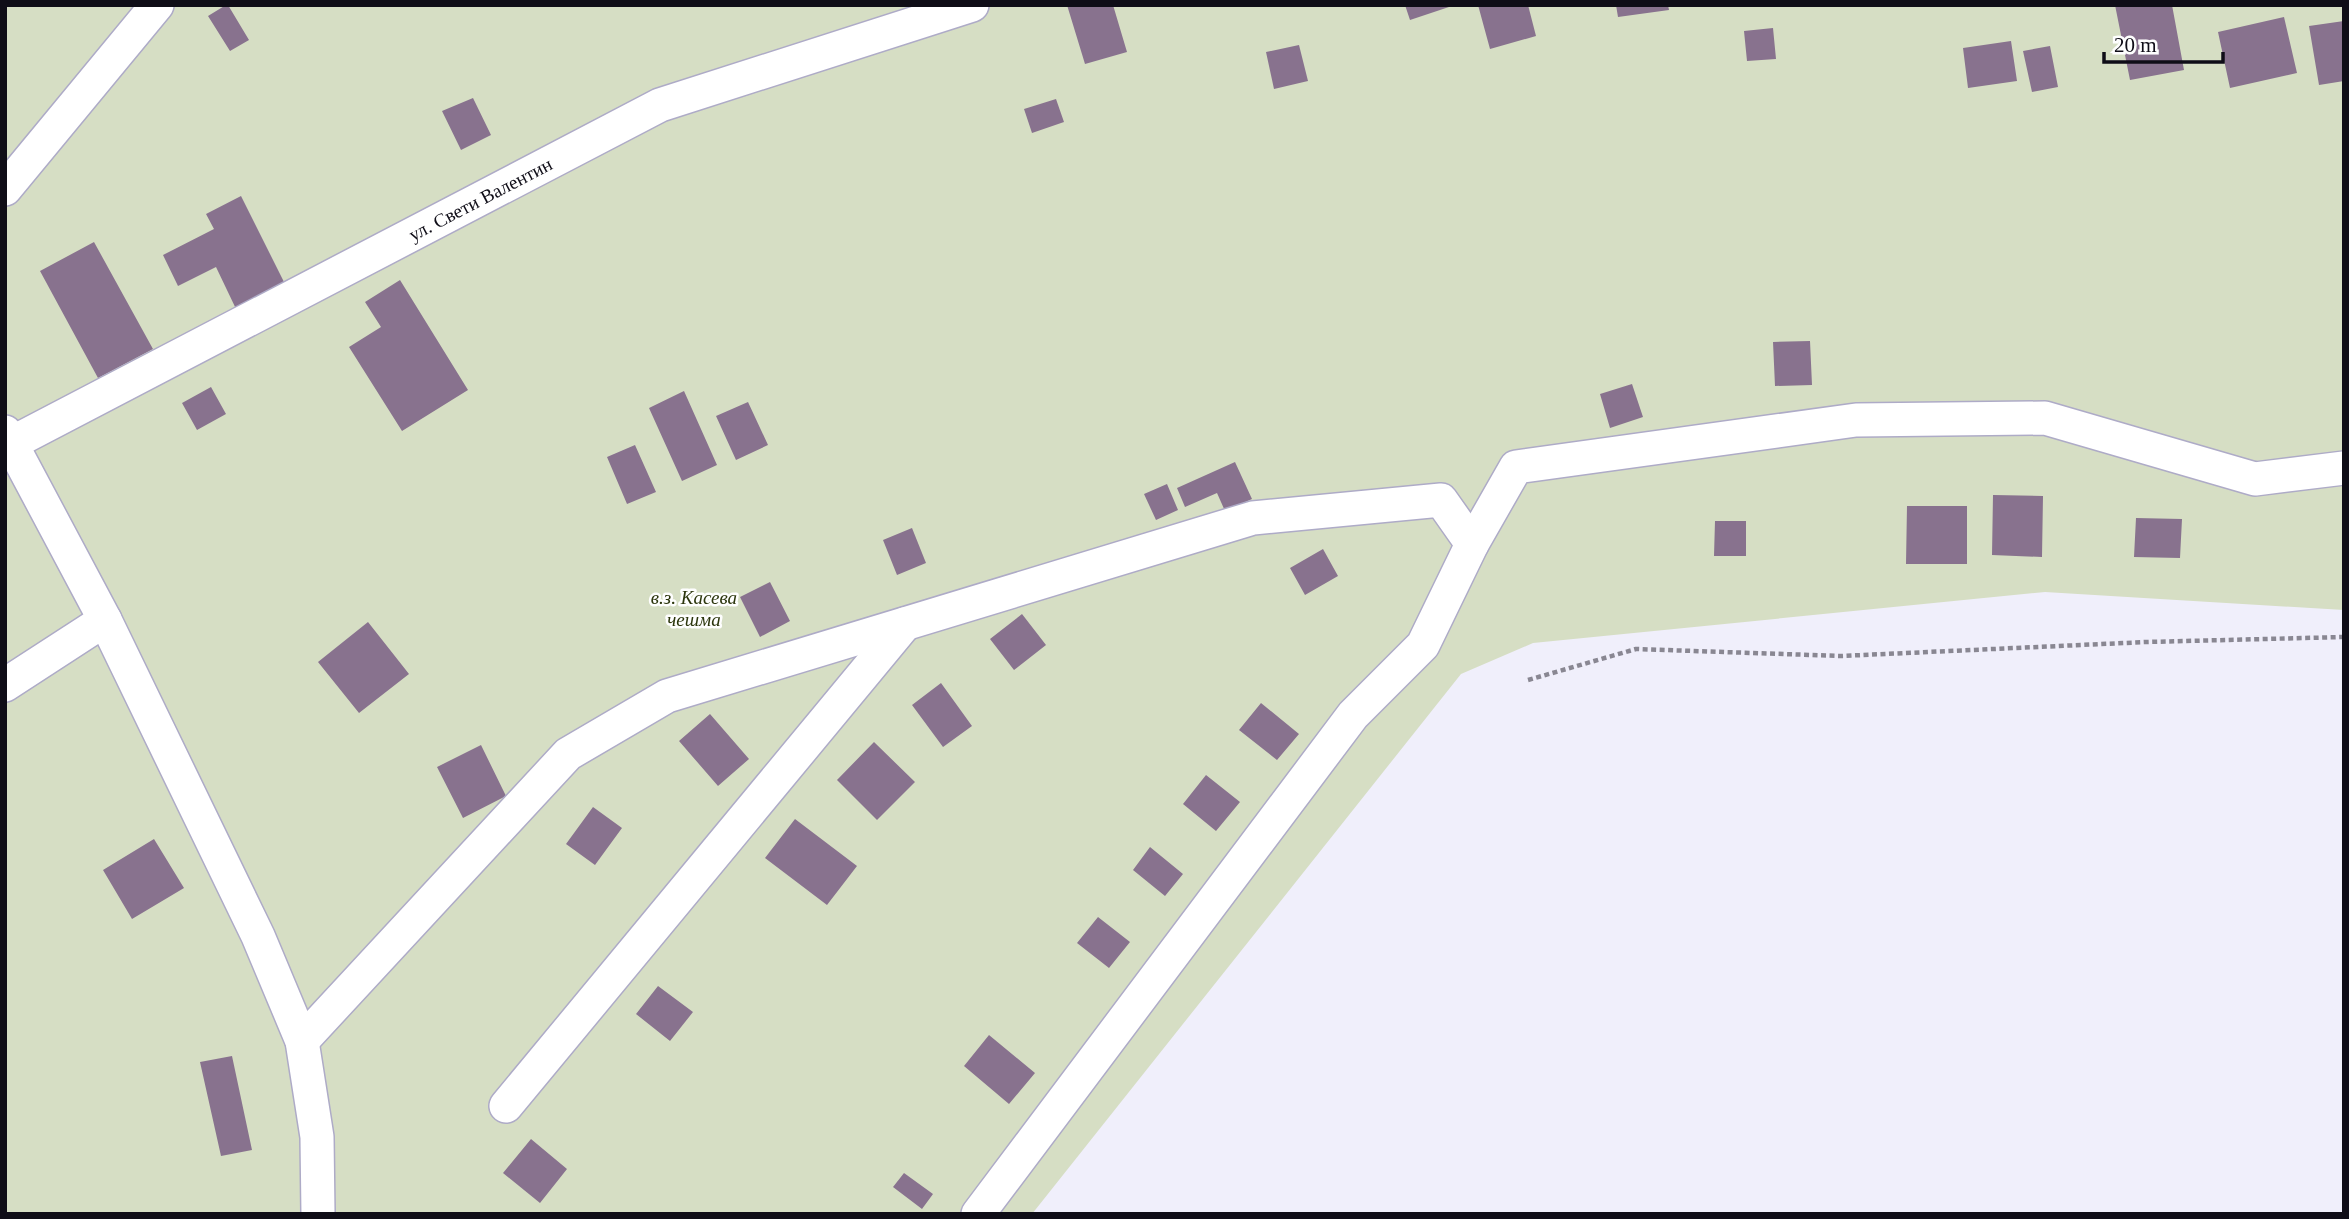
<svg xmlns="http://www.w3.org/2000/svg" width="2349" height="1219" font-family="Georgia,serif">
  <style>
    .green { fill: #d6dec4 }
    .building { fill: #88728e }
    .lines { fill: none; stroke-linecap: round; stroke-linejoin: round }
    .minor-casing { stroke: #aeabc7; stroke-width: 36 }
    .path { stroke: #898792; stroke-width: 4.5; stroke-dasharray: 5 3.5; stroke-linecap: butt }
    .minor { stroke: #fff; stroke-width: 33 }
    .labels { text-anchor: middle; stroke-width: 5; stroke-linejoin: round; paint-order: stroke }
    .street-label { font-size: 19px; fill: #0f0d17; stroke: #fefefe }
    .park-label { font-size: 19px; font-style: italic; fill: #2b350c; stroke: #fefefe }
  </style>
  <rect width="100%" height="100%" fill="#f0effb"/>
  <path class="green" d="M5,5H2344V610L2045,592L1533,643L1461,674L1032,1214H5Z"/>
  <path class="building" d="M226,5H228L249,40L230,51L208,16Z
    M1067,5H1113L1127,52L1085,64Z
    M1405,5H1452V6L1410,20Z
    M1478,5H1528L1536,36L1490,49Z
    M1616,5H1668L1669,10L1618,17Z
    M2115,5H2172L2184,70L2130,80Z
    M2284,17L2297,73L2230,88L2218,32Z
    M2344,21V81L2319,85L2309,26Z
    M1773,28L1776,59L1747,61L1744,31Z
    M2011,41L2017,81L1968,88L1963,48Z
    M1299,45L1308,81L1274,89L1266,52Z
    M2050,46L2058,87L2032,92L2023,51Z
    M473,98L491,135L461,150L442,111Z
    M1056,99L1064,122L1032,133L1024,109Z
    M241,196L286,286L237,311L216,267L178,286L163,255L214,229L206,214Z
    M94,242L153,349L98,378L40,271Z
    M400,280L468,390L402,431L349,347L381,327L365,302Z
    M1810,341L1812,385L1775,386L1773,342Z
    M1632,384L1643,417L1610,428L1600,394Z
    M211,387L226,414L197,430L182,403Z
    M684,391L717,465L682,481L649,408Z
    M748,402L768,445L736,460L716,416Z
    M635,445L656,492L627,504L607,457Z
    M1235,462L1252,499L1225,511L1217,493L1185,507L1177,488Z
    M1167,484L1178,510L1156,520L1144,494Z
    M1993,495L2043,496L2042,557L1992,555Z
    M1907,506H1967V564H1906Z
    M2136,518L2182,519L2180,558L2134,557Z
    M1715,521H1746V556H1714Z
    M912,528L926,563L897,575L883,540Z
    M1323,549L1338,576L1305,595L1290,568Z
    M770,582L790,621L760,637L740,597Z
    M1022,614L1046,645L1014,670L990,639Z
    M368,622L409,674L359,713L318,662Z
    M941,683L972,726L943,747L912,705Z
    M1261,703L1299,734L1277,760L1239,730Z
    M710,714L749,759L718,786L679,741Z
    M874,742L915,782L877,820L837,780Z
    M481,745L506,796L463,818L437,767Z
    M1206,775L1240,802L1216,831L1183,804Z
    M593,807L622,828L595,865L566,844Z
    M795,819L857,866L827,905L765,858Z
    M154,839L184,888L132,919L103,870Z
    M1150,847L1183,874L1165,896L1133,870Z
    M1098,917L1130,942L1109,968L1077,943Z
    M658,986L693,1012L670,1041L636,1014Z
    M989,1035L1035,1073L1009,1104L964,1066Z
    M232,1056L252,1150L221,1156L200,1062Z
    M531,1139L567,1169L540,1203L503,1173Z
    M904,1173L933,1194L922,1209L893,1187Z"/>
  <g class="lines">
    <g class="minor-casing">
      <g id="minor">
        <path d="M5,189L157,5"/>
        <path d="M5,432L105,620L258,936L302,1041L317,1137L318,1214"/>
        <path id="s1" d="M12,443L660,105L972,5"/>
        <path d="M1472,544L1516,467L1856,420L2045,418L2255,479L2344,468"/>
        <path d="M5,685L105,620"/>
        <path d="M302,1041L568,754L667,696L1253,518L1441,500L1472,544L1423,645L1353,715L978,1214"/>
        <path d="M506,1106L905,624"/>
      </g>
    </g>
    <path class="path" d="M1528,680L1636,649L1841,656L2146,642L2344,637"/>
    <use href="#minor" class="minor"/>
  </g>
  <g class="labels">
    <g class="street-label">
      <text dy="7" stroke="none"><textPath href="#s1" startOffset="528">ул. Свети Валентин</textPath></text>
    </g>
    <g class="park-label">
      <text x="694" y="604">в.з. Касева<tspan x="694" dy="22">чешма</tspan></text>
    </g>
  </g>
  <rect width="2349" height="1219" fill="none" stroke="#0f0d17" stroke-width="14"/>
  <path d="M2104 52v10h119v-10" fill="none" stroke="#0f0d17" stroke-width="3.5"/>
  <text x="2114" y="52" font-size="21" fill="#0f0d17" stroke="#fefefe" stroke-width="5" paint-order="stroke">20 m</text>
</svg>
